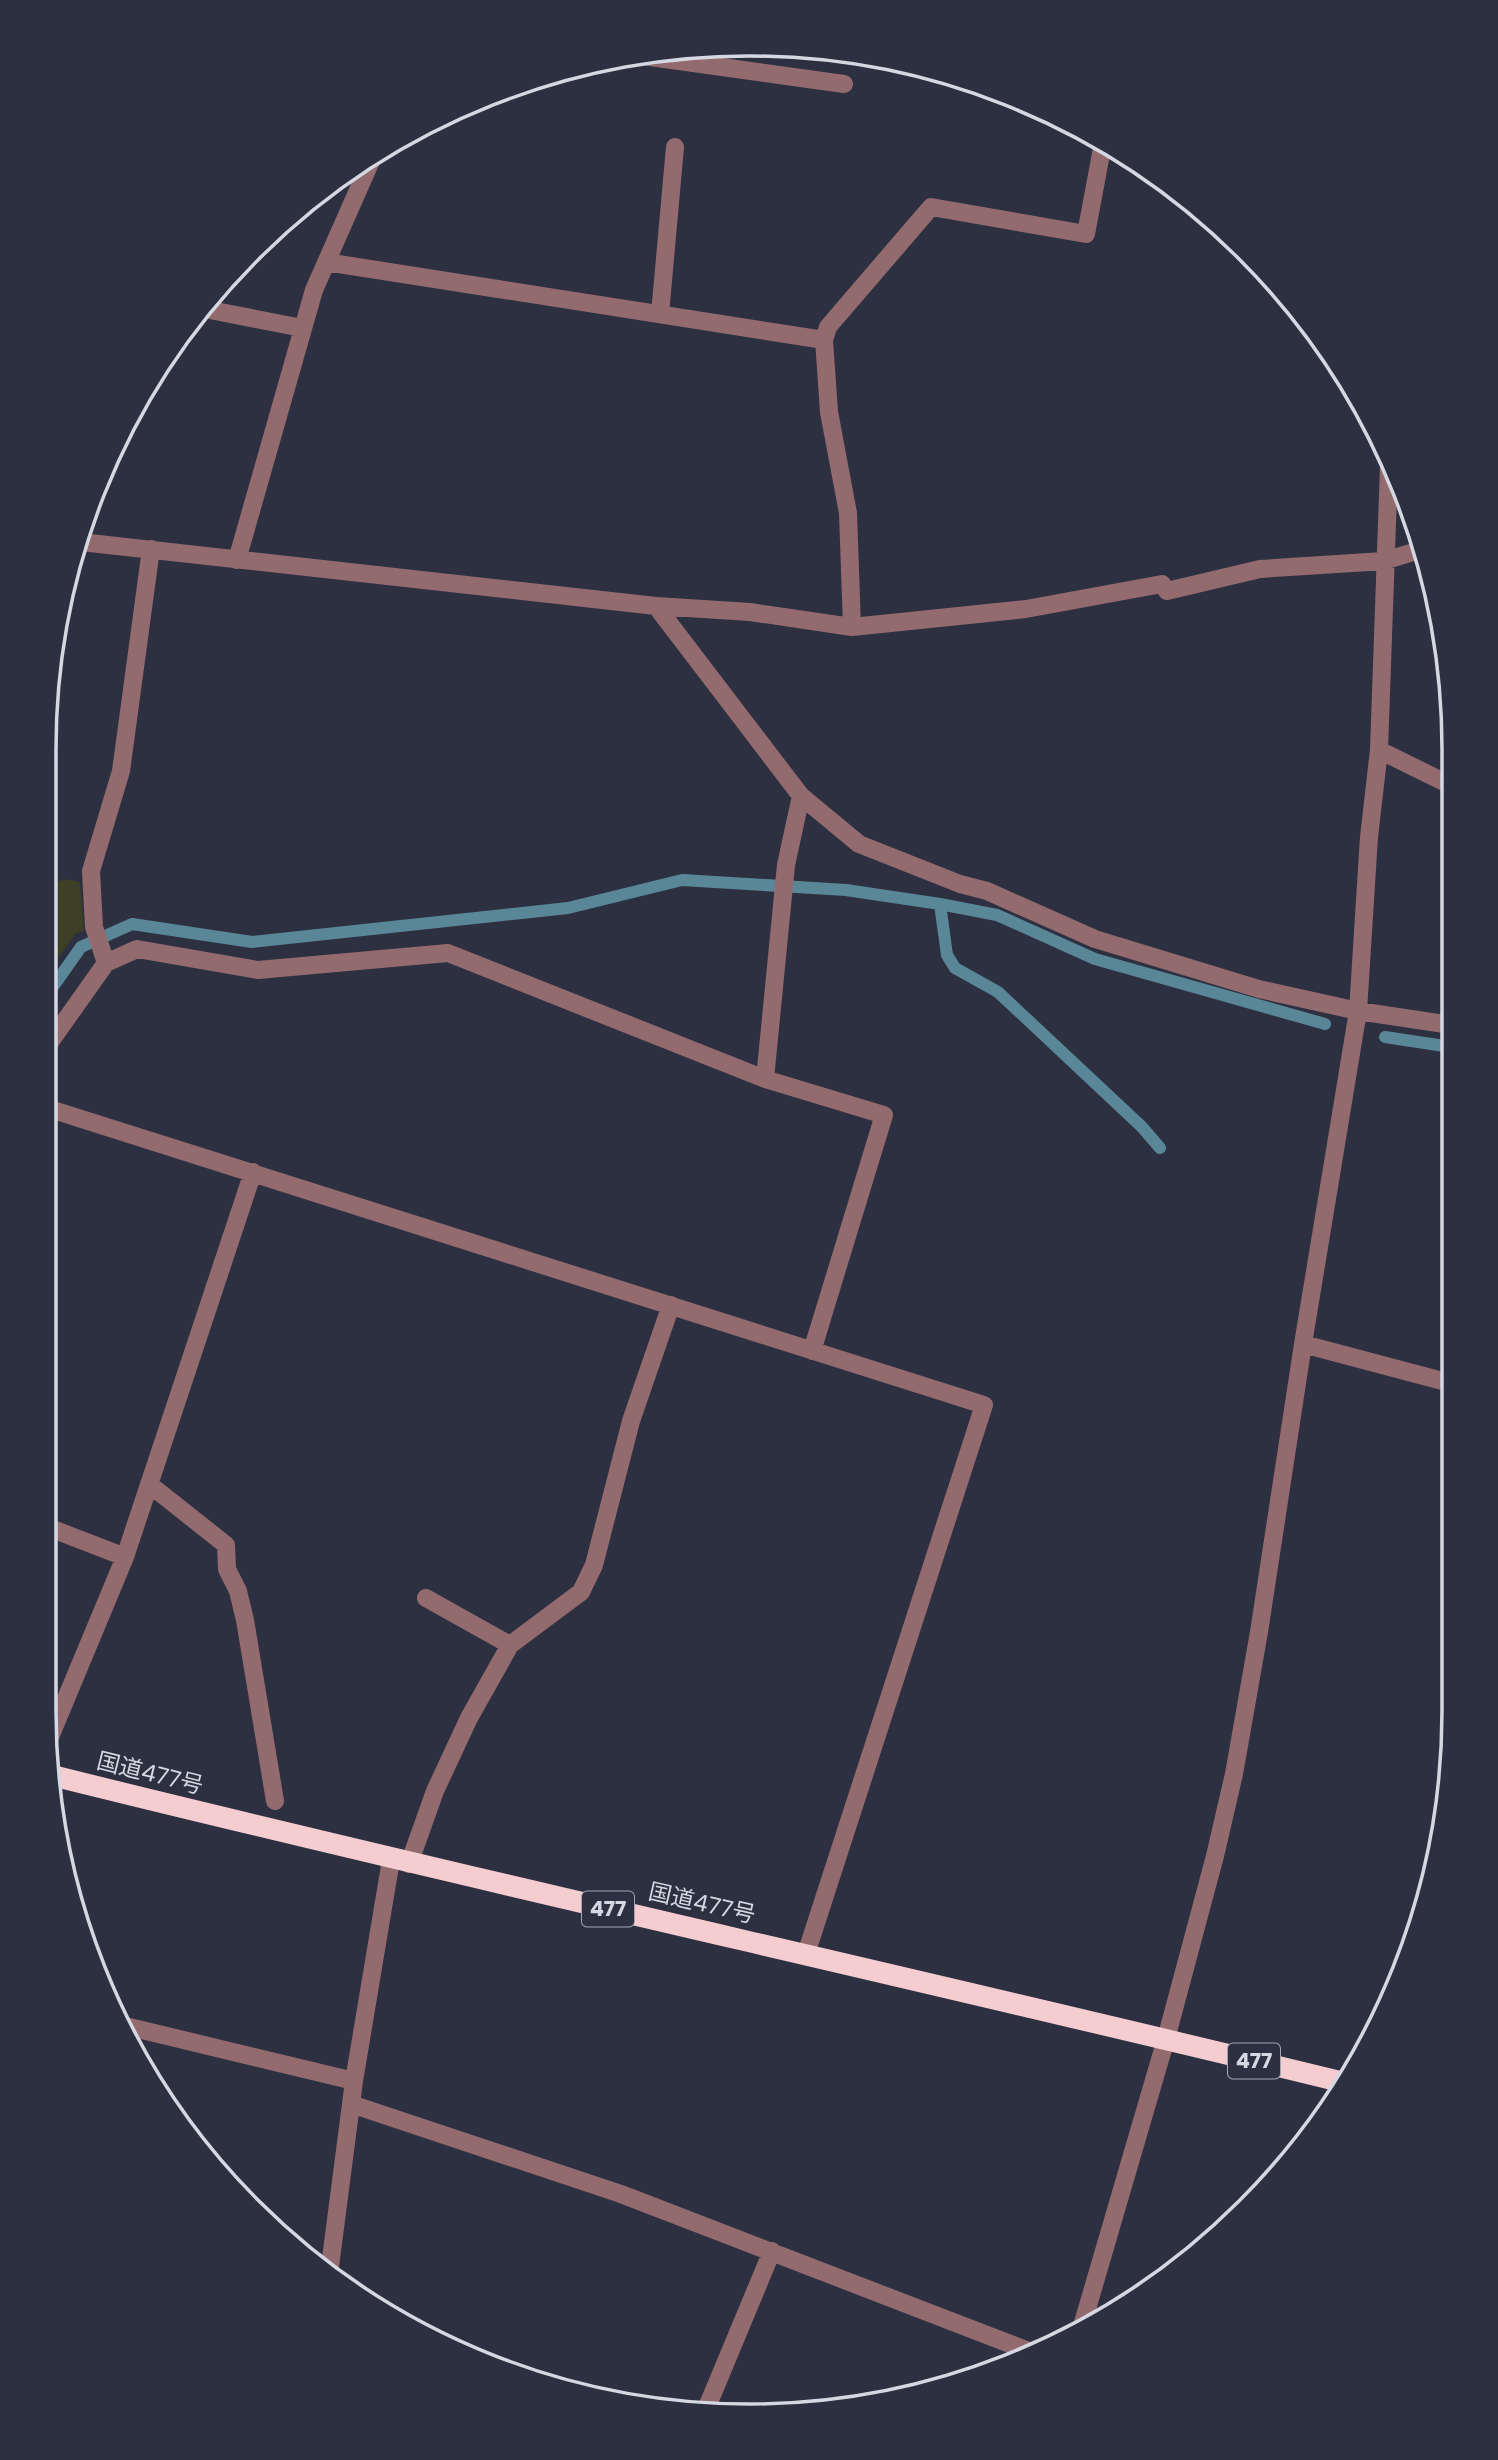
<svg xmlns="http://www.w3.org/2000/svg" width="1498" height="2460" font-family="Poppins,'Noto Sans JP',sans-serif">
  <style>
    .green { fill: #3d4025 }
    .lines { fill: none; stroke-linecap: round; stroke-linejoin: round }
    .stream { stroke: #5a8798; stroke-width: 12 }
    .minor { stroke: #936b6f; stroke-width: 18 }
    .highway { stroke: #f5ccd0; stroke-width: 21 }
    .labels { text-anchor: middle; stroke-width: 5; stroke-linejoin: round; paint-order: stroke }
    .shield { fill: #2d3040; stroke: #a3a6b1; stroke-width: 2 }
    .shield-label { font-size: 21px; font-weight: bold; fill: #d5d8e2 }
    .street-label { font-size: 23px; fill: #d5d8e2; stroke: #2d3040 }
    .rim { fill: none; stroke: #d5d8e2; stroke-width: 3.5 }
  </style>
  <rect width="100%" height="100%" fill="#2d3040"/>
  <path class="green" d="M64,879L80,882L84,931L76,933L50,969V885Z"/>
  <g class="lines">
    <path class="stream" d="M940,904L997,915L1095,959L1325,1024
      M50,991L81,947L132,924L252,942L568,908L682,880L846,890L940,904L947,955L955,968L998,992L1142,1127L1160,1148
      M1385,1037L1451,1047"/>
    <path class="minor" d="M636,55L844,84
      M326,262L824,340L828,327L931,207L1086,234L1103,143
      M200,308L302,328
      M660,314L675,147
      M824,340L829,412L848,513L852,627
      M81,542L656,606L750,612L852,627L1026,609L1162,584L1167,591L1260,569L1384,561L1423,549
      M237,560L314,290L374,154
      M656,606L801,796L859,844L960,884L987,891L1095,939L1259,989L1358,1011L1451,1025
      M1379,750L1452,786
      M106,963L94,927L91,871L121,771L151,549
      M50,1042L106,963L137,949L258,970L448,953L765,1079L884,1115L812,1351
      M765,1079L786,865L801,796
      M50,1109L984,1405L806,1954
      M1303,1344L1450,1383
      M149,1484L226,1545L227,1569L238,1591L245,1620L275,1801
      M50,1528L125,1557L253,1172
      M426,1598L510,1645
      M50,1737L125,1557
      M409,1864L435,1791L469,1718L510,1645L581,1592L594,1565L631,1421L671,1305
      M117,2024L354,2081
      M351,2104L621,2194L1031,2352
      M329,2274L354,2081L391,1860
      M1082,2326L1166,2039L1215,1856L1234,1774L1259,1632L1303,1344L1358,1011L1369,837L1379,750L1389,466
      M705,2412L772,2251"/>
    <path class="highway" d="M50,1775C480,1882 912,1977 1342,2082"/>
  </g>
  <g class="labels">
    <g class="shield">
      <rect x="582" y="1891.5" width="52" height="35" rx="5"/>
      <rect x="1228" y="2043.5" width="52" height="35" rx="5"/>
    </g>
    <g class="shield-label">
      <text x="608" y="1916">477</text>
      <text x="1254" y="2068">477</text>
    </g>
    <g class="street-label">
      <text transform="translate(150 1773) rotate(14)" y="8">国道477号</text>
      <text transform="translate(702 1903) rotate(13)" y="8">国道477号</text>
    </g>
  </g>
  <path d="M0 0H1498V2460H0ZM749 56H749A693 693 0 0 1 1442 749V1711A693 693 0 0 1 749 2404H749A693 693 0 0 1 56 1711V749A693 693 0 0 1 749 56Z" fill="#2d3040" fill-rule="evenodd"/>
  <path class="rim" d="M749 56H749A693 693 0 0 1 1442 749V1711A693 693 0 0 1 749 2404H749A693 693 0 0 1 56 1711V749A693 693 0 0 1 749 56Z"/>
</svg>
